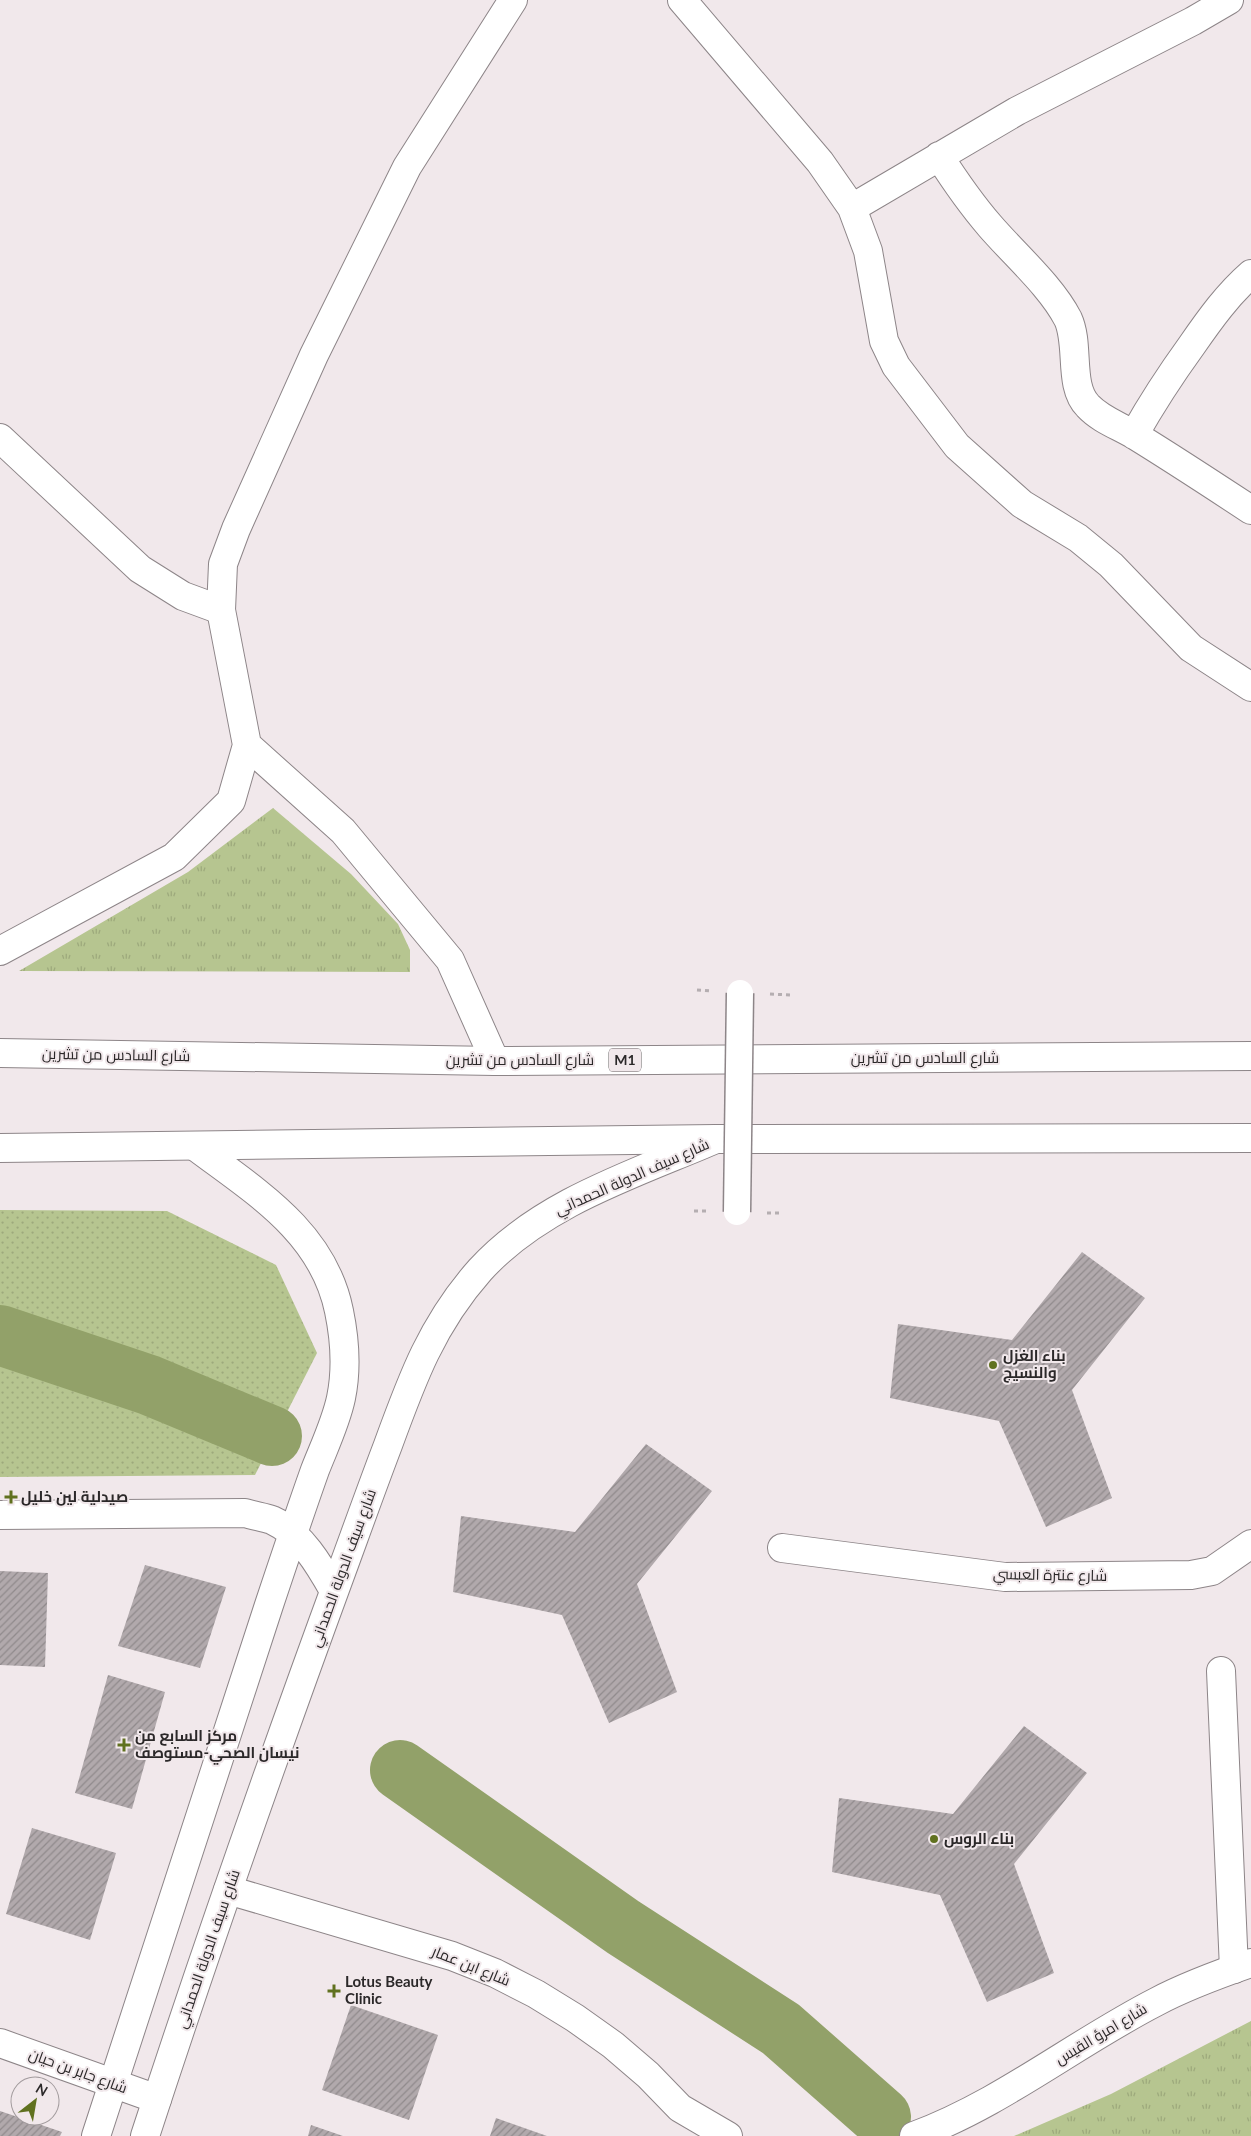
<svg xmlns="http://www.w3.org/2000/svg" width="1251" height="2136" font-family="Lato,Cairo,sans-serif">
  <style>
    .grass { fill: url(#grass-tufts) }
    .park { fill: url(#park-dots) }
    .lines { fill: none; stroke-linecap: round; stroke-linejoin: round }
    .river { stroke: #92a169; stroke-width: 60 }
    .building { fill: url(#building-hatch) }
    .minor-casing { stroke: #8d8588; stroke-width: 30 }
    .tertiary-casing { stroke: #8d8588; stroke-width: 30 }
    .secondary-casing { stroke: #8d8588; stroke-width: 30 }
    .trunk-casing { stroke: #8d8588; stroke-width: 30 }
    .path { stroke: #b5aeb1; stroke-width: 3; stroke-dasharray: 4 4; stroke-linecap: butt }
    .minor { stroke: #fff; stroke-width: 28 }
    .tertiary { stroke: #fff; stroke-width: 28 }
    .secondary { stroke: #fff; stroke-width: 28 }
    .trunk { stroke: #fff; stroke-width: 28 }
    .pedestrian-bridge-casing { stroke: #8d8588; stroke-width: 29; stroke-linecap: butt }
    .pedestrian-bridge { stroke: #fff; stroke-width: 26 }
    .poi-dot { fill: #60711f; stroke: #f1e8eb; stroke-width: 2 }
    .labels { text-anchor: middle; stroke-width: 4; stroke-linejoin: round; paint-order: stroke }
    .shield { fill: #f1e8eb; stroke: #666263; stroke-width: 1 }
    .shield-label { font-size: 14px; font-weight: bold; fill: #2b2829 }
    .street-label { font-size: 15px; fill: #2b2829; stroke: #f1e8eb }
    .poi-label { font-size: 15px; font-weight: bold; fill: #2b2829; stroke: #f1e8eb; text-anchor: start }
  </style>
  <defs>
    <pattern id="grass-tufts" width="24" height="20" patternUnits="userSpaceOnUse" patternTransform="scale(1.25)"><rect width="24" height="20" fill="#b6c590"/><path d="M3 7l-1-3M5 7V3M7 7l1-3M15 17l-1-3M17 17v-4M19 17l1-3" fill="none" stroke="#9da97c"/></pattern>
    <pattern id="park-dots" width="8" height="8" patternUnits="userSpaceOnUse" patternTransform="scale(1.25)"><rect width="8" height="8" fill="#b6c590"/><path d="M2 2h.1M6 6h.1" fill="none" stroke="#9da97c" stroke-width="1.8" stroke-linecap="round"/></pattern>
    <pattern id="building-hatch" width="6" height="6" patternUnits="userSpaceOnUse" patternTransform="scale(1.25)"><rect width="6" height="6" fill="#b1a9ac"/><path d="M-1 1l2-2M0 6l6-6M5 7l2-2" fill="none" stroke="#908a8c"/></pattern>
  </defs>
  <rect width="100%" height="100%" fill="#f1e8eb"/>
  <path class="grass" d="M273,808L351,874L398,924L410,950V972L19,971L188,872Z
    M1251,2021V2136H1014L1111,2094Z"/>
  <path class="park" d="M0,1210L167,1211L276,1265L317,1353L255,1475L0,1477Z"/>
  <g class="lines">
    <path class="river" d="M0,1335L149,1385L272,1436
      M400,1770L623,1927L781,2029L881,2117"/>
  </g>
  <path class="building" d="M1082,1252L1145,1298L1072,1390L1112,1498L1046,1527L999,1421L890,1398L898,1324L1012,1340Z
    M646,1444L712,1491L637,1584L677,1692L609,1723L562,1615L453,1592L461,1516L575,1532Z
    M145,1565L226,1587L200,1668L118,1646Z
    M0,1571L48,1573L45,1667L0,1665Z
    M108,1675L165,1692L132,1809L75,1793Z
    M1024,1726L1087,1773L1014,1864L1054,1973L987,2002L940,1895L832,1872L839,1798L953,1814Z
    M32,1828L116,1853L90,1940L6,1914Z
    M351,2005L438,2035L409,2120L322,2090Z
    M0,2111L62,2132L60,2136H0Z
    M496,2118L547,2136H490Z
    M311,2125L343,2136H308Z"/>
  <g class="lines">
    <g class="minor-casing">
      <path id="minor" d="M682,0L820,162L852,208L868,251L884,341L896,366L957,446L1022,504L1078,538L1111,565L1191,648L1251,687
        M939,156C955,181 971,204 990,226C1015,255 1051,286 1068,319C1080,345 1068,386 1088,406C1101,420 1120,426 1136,436C1175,460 1213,485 1251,510
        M852,208L1017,111L1193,21L1229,0
        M1134,435C1152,403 1171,374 1192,345C1210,319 1228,294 1251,274
        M0,438L140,569L183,596L221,610
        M782,1548L1005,1577L1191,1575L1212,1571L1251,1544
        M1221,1671L1234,1969
        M0,2043L157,2099"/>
    </g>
    <g class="tertiary-casing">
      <path id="tertiary" d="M247,745L343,831L450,960L495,1061
        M0,951L174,857L231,801L247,745L221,610L223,564L236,529L314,355L407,167L513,0
        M228,1890L452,1956L495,1973L536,1994L575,2018L613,2045L648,2075L680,2108L728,2136
        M914,2136C1001,2104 1074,2044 1156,2002C1186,1986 1219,1974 1251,1963"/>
    </g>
    <g class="secondary-casing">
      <path id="secondary" d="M0,1515L245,1513C254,1516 264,1517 272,1520C301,1533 320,1566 334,1591
        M96,2136C153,1959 211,1782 269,1605C284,1560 299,1515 315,1470C324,1447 336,1422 341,1398C347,1369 345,1340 339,1311C323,1232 256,1192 196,1147
        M145,2136C207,1946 273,1758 342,1570C357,1529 372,1487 388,1445C412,1379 432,1324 480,1270C541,1203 634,1174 716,1139"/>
    </g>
    <g class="trunk-casing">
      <path id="trunk" d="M0,1053L495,1061L1251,1056
        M0,1148L716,1139L1251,1138"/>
    </g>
    <path class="path" d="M697,990L711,991
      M770,994L790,995
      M694,1211H706
      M767,1213H780"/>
    <use href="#minor" class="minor"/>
    <use href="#tertiary" class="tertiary"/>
    <use href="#secondary" class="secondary"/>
    <use href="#trunk" class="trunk"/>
    <g class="pedestrian-bridge-casing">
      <path id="pedestrian-bridge" d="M737,1212L740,993"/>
    </g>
    <use href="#pedestrian-bridge" class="pedestrian-bridge"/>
  </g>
  <g class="poi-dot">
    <circle cx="993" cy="1365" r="5"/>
    <path d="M8.5 1489.5h5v5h5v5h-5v5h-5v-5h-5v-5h5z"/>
    <path d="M121.5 1737.5h5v5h5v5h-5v5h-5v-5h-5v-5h5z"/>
    <circle cx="934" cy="1839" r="5"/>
    <path d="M331.5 1983.5h5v5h5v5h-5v5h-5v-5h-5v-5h5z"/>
  </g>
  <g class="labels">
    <rect class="shield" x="609" y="1048.5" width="32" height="23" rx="4"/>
    <g class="shield-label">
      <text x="625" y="1065">M1</text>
    </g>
    <g class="street-label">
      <text transform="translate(116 1055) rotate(1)" y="5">شارع السادس من تشرين</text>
      <text x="925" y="1063">شارع السادس من تشرين</text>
      <text x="520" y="1065">شارع السادس من تشرين</text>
      <text transform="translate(632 1177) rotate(-24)" y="5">شارع سيف الدولة الحمداني</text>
      <text transform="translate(343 1568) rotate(-70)" y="5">شارع سيف الدولة الحمداني</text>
      <text transform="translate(1050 1575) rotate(1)" y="5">شارع عنترة العبسي</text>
      <text transform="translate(208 1949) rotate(-71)" y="5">شارع سيف الدولة الحمداني</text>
      <text transform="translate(471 1966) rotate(22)" y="5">شارع ابن عمار</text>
      <text transform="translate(1101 2034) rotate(-31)" y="5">شارع امرؤ القيس</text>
      <text transform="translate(78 2071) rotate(20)" y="5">شارع جابر بن حيان</text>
    </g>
    <g class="poi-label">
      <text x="1003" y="1361">بناء الغزل<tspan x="1003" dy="17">والنسيج</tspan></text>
      <text x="21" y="1502">صيدلية لين خليل</text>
      <text x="135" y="1741">مركز السابع من<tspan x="135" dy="17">نيسان الصحي-مستوصف</tspan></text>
      <text x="944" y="1844">بناء الروس</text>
      <text x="345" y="1987">Lotus Beauty<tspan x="345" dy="17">Clinic</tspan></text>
    </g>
  </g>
  <g transform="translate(35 2101) rotate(31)"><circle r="24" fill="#f1e8eb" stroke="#a29b9d"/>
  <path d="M0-4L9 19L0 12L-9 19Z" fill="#60711f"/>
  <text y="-8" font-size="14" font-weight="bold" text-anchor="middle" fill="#2b2829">N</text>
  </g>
</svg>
